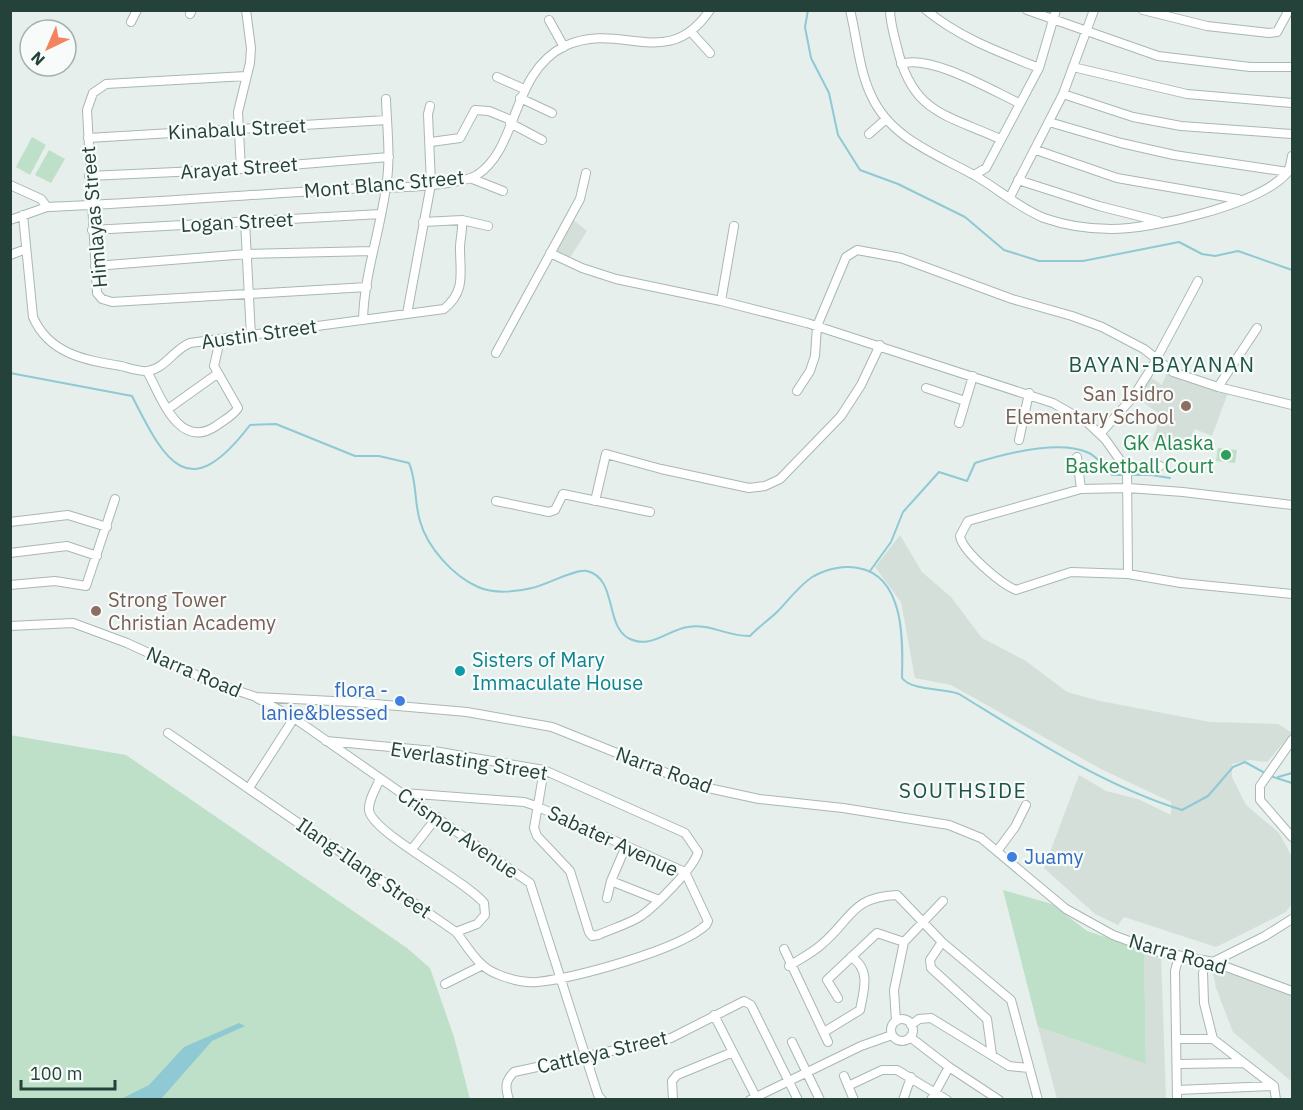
<svg xmlns="http://www.w3.org/2000/svg" width="1303" height="1110" font-family="'IBM Plex Sans',sans-serif">
  <style>
    .built { fill: #d4dfda }
    .green { fill: #bfe0c8 }
    .water { fill: #8ec9d4 }
    .lines { fill: none; stroke-linecap: round; stroke-linejoin: round }
    .stream { stroke: #8ec9d4; stroke-width: 2 }
    .minor-casing { stroke: #a8b8b2; stroke-width: 10 }
    .minor { stroke: #fff; stroke-width: 8 }
    .education-dot { fill: #8d6e63; stroke: #f7fbf9; stroke-width: 2 }
    .leisure-dot { fill: #2e9e5b; stroke: #f7fbf9; stroke-width: 2 }
    .culture-dot { fill: #0f9aa8; stroke: #f7fbf9; stroke-width: 2 }
    .shop-dot { fill: #3f7fe0; stroke: #f7fbf9; stroke-width: 2 }
    .labels { text-anchor: middle; stroke-width: 4.5; stroke-linejoin: round; paint-order: stroke }
    .street-label { font-size: 20px; fill: #24423a; stroke: #f7fbf9 }
    .education-label { font-size: 20px; fill: #785e54; stroke: #f7fbf9; text-anchor: end }
    .leisure-label { font-size: 20px; fill: #27864d; stroke: #f7fbf9; text-anchor: end }
    .culture-label { font-size: 20px; fill: #0d838f; stroke: #f7fbf9; text-anchor: start }
    .shop-label { font-size: 20px; fill: #366cbe; stroke: #f7fbf9; text-anchor: end }
    .neighbourhood-label { font-size: 21px; letter-spacing: 1.5px; fill: #1f5548; stroke: #f7fbf9 }
  </style>
  <rect width="100%" height="100%" fill="#e6efeb"/>
  <path class="built" d="M571,218L587,231L569,259L554,251Z
    M1167,372L1181,380L1228,393L1212,436L1195,429L1186,447L1152,441L1161,415L1137,398L1150,377L1162,385Z
    M900,535L922,572L951,597L982,638L1026,661L1067,692L1100,701L1210,722L1278,724L1292,733L1267,762L1249,760L1232,764V777L1246,805L1279,833L1292,857V904L1286,912L1216,947L1124,917L1118,925L1095,914L1044,868L1079,775L1106,791L1138,799L1171,815V802L1101,769L951,685L915,678L901,602L875,567Z
    M1144,950L1161,955L1166,1099H1057L1038,1027L1146,1064Z
    M1211,964L1292,989V1082L1233,1032L1216,988Z"/>
  <path class="green" d="M32,137L46,145L30,175L16,167Z
    M49,150L65,159L51,183L35,175Z
    M1218,448L1237,450L1235,463L1216,461Z
    M10,735L126,755L407,948L430,968L454,1037L470,1099H11Z
    M1003,890L1052,904L1087,931L1144,950L1146,1064L1038,1027Z"/>
  <path class="water" d="M239,1023L245,1026L212,1041L161,1099H121L149,1085L184,1047Z"/>
  <g class="lines">
    <path class="stream" d="M808,10L805,27L811,58L829,93L838,135L860,170L898,184L965,217L1004,250L1039,261H1083L1179,242L1202,254L1215,256L1238,251L1292,270
      M10,373L132,396C166,464 189,505 250,425L276,424L355,456H379L409,463C417,481 414,502 420,521C427,547 453,576 478,587C494,594 516,592 532,588C546,585 577,568 587,571C617,578 605,625 628,638C651,650 667,630 688,627C709,623 729,637 750,636C758,627 769,620 778,611C789,600 800,584 814,576C827,569 844,565 858,568C905,576 903,642 902,678C912,691 943,688 959,694C1031,738 1102,785 1182,810L1208,796L1233,767L1245,762L1265,773
      M870,571L891,542L903,512L939,472L967,481L975,463C1004,454 1060,439 1089,453C1098,457 1104,468 1112,475H1151L1170,478
      M1270,776L1292,783
      M1278,777L1292,773"/>
    <g class="minor-casing">
      <path id="minor" d="M850,10C857,38 859,70 871,95C890,138 936,154 974,175L986,168L1039,68L1056,10
        M890,10C890,22 894,35 897,47C912,113 945,114 1000,139
        M926,10C960,38 999,52 1039,68
        M1027,10L1158,56L1250,67H1292
        M1143,10L1207,26L1269,33L1277,32L1289,10
        M190,14L192,10
        M549,20L564,47
        M131,22L137,10
        M692,33L710,53
        M901,64C930,54 991,90 1019,103
        M1073,67L1187,94L1292,103
        M246,76L106,84L93,93L87,110L97,293L102,299L112,302L367,287
        M497,77L524,89
        M1063,94L1133,117L1181,126L1292,134
        M520,98L552,113
        M1049,122L1121,143L1174,155L1288,172
        M510,123L542,140
        M869,134L886,119
        M88,138L387,120
        M431,142L460,138L475,110L489,111L511,120
        M1036,150L1117,178L1238,199
        M241,169L238,112L250,63L251,48L246,10
        M974,175C997,188 1019,208 1044,218C1064,225 1090,229 1111,229C1153,229 1259,205 1287,173C1290,169 1291,161 1292,156
        M89,176L241,169L389,157
        M470,178L503,191
        M1018,180L1099,206L1158,221
        M10,185L41,199L47,207
        M1010,197L1063,94L1094,10
        M23,215L33,317C49,354 85,360 121,366C129,368 140,372 148,371C166,368 174,349 190,343L444,309C466,291 460,273 460,248C460,239 463,230 462,220
        M10,220L47,207C147,203 246,195 346,189C375,188 455,188 477,175C519,148 511,72 565,46C622,20 667,73 710,10
        M245,221L251,336
        M423,222L462,220L488,226
        M92,230L381,214
        M550,253L582,268L616,279L721,301L807,323L1053,403L1088,423L1105,439L1127,470L1128,574L1181,583L1292,594
        M10,255L26,249
        M95,266L247,254L373,251
        M721,301L734,226
        M407,314L431,184L428,114L430,106
        M363,320C364,275 380,232 386,187C391,158 387,129 386,99
        M496,353L580,199L586,173
        M147,371C161,397 179,451 216,426C224,420 233,416 238,408L214,366L220,340
        M1218,387L1257,328
        M926,388L965,401
        M797,391L810,371L815,356L817,326L846,257L857,250L901,258L1012,299L1072,316L1102,327L1144,349L1173,372L1218,387L1292,405
        M168,409L217,374
        M959,423L973,376
        M1100,434L1133,397L1151,369L1198,281
        M1019,440L1029,393
        M1077,457L1081,489
        M1127,470L1160,466
        M496,501L549,512L555,510L563,494L650,512
        M595,501L606,454L661,469L749,488L765,486L780,479L841,416L861,385L880,345
        M10,522L68,515L107,527
        M10,553L67,546L97,556
        M1128,574L1071,572L1016,590C1001,584 962,551 960,536L968,521L1081,489L1128,488L1183,492L1292,505
        M10,585L55,581L86,586L115,499
        M10,626L73,623L127,643L209,681L256,697L352,702L467,712L552,727L699,786L759,799L843,808L949,825L981,838L1066,909L1113,935L1156,951L1213,962L1292,991
        M257,698L294,718L530,883L598,1095L602,1100
        M168,733L456,932C468,947 478,967 497,974C509,979 523,983 537,982C575,978 679,950 706,925L708,921L685,872L536,806L524,802L403,793
        M1292,740L1260,786V800L1292,837
        M326,741L434,751L544,770L685,833L698,852C694,868 655,906 641,916C629,924 611,929 598,935L592,936L589,932L570,871L537,836L534,828L544,770
        M380,779C376,788 368,801 369,810C371,832 464,879 484,903L485,915L477,924L456,932
        M249,788L294,718
        M412,849L437,817
        M998,850L1015,827L1026,805
        M611,881L659,900
        M607,898L611,881L626,846
        M942,942L930,960L931,968L987,1019L992,1055
        M784,949L828,1042
        M1213,962L1265,936L1292,919
        M789,966C800,959 812,953 821,945C852,919 851,897 897,895L942,942L1011,1000L1038,1100
        M1203,973L1204,1003L1213,1039L1274,1086L1276,1100
        M445,984L481,966
        M838,998L827,980L877,933L904,942
        M714,1015L756,1097
        M891 1030a11 11 0 1 1 22 0a11 11 0 1 1-22 0Z
        M896,1021L894,990L904,942L943,901
        M911,1025L919,1019L931,1018L1009,1066L1029,1068
        M824,1032L860,1010C864,990 871,969 851,957
        M910,1037L949,1067L999,1100
        M1178,1039H1213
        M792,1042L820,1100
        M1178,1064L1243,1063
        M844,1076L854,1100
        M848,1086L882,1070H897L947,1100
        M1177,1090L1274,1086
        M509,1100C505,1087 505,1081 514,1072L671,1038L744,1001L751,1005L798,1100
        M673,1100L672,1081L677,1075L733,1052
        M750,1100L861,1046L892,1035
        M903,1100L911,1077
        M931,1100L949,1067
        M1177,1100L1175,971L1179,956"/>
    </g>
    <use href="#minor" class="minor"/>
  </g>
  <g class="education-dot">
    <circle cx="1186" cy="406" r="6"/>
    <circle cx="96" cy="611" r="6"/>
  </g>
  <circle class="leisure-dot" cx="1226" cy="455" r="6"/>
  <circle class="culture-dot" cx="460" cy="671" r="6"/>
  <g class="shop-dot">
    <circle cx="400" cy="701" r="6"/>
    <circle cx="1012" cy="857" r="6"/>
  </g>
  <g class="labels">
    <g class="street-label">
      <text transform="translate(237 129) rotate(-3)" y="7">Kinabalu Street</text>
      <text transform="translate(239 168) rotate(-4)" y="7">Arayat Street</text>
      <text transform="translate(384 184) rotate(-5)" y="7">Mont Blanc Street</text>
      <text transform="translate(94 217) rotate(-95)" y="7">Himlayas Street</text>
      <text transform="translate(237 222) rotate(-3)" y="7">Logan Street</text>
      <text transform="translate(259 334) rotate(-8)" y="7">Austin Street</text>
      <text transform="translate(194 672) rotate(23)" y="7">Narra Road</text>
      <text transform="translate(469 761) rotate(9)" y="7">Everlasting Street</text>
      <text transform="translate(664 770) rotate(20)" y="7">Narra Road</text>
      <text transform="translate(458 833) rotate(35)" y="7">Crismor Avenue</text>
      <text transform="translate(613 841) rotate(25)" y="7">Sabater Avenue</text>
      <text transform="translate(364 868) rotate(35)" y="7">Ilang-Ilang Street</text>
      <text transform="translate(1178 954) rotate(16)" y="7">Narra Road</text>
      <text transform="translate(602 1052) rotate(-13)" y="7">Cattleya Street</text>
    </g>
    <g class="education-label">
      <text x="1174" y="401">San Isidro<tspan x="1174" dy="23">Elementary School</tspan></text>
      <text x="108" y="607" text-anchor="start">Strong Tower<tspan x="108" dy="23">Christian Academy</tspan></text>
    </g>
    <g class="leisure-label">
      <text x="1214" y="450">GK Alaska<tspan x="1214" dy="23">Basketball Court</tspan></text>
    </g>
    <g class="culture-label">
      <text x="472" y="667">Sisters of Mary<tspan x="472" dy="23">Immaculate House</tspan></text>
    </g>
    <g class="shop-label">
      <text x="388" y="697">flora -<tspan x="388" dy="23">lanie&amp;blessed</tspan></text>
      <text x="1024" y="864" text-anchor="start">Juamy</text>
    </g>
    <g class="neighbourhood-label">
      <text x="1162" y="372">BAYAN-BAYANAN</text>
      <text x="963" y="798">SOUTHSIDE</text>
    </g>
  </g>
  <rect width="1303" height="1110" fill="none" stroke="#24423a" stroke-width="24"/>
  <g transform="translate(48 48) rotate(224)"><circle r="28" fill="#f7fbf9" stroke="#a3b1ad" stroke-width="1.5"/>
  <path d="M0-4.5L10 22L0 15L-10 22Z" fill="#f4845f"/>
  <text y="-9" font-size="16" font-weight="bold" text-anchor="middle" fill="#24423a">N</text>
  </g>
  <path d="M21 1080v9h94v-9" fill="none" stroke="#24423a" stroke-width="3"/>
  <text x="30" y="1080" font-size="18" fill="#24423a" stroke="#f7fbf9" stroke-width="4.5" paint-order="stroke">100 m</text>
</svg>
